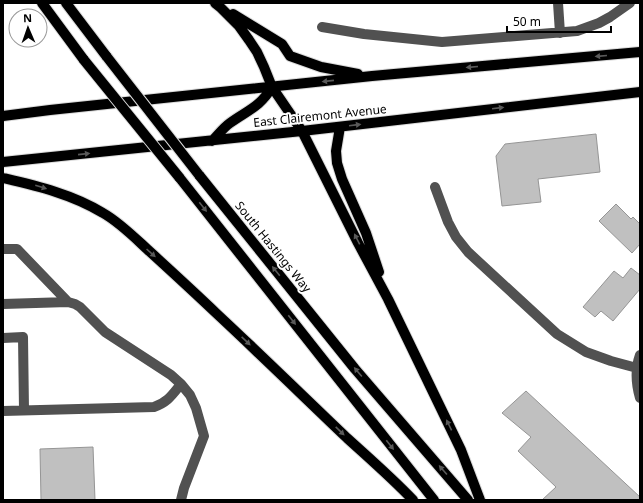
<svg xmlns="http://www.w3.org/2000/svg" width="643" height="503" font-family="'Noto Sans',sans-serif">
  <style>
    .building { fill: #c0c0c0; stroke: #959595 }
    .lines { fill: none; stroke-linecap: round; stroke-linejoin: round }
    .major-casing { stroke: #dbdbdb; stroke-width: 12 }
    .minor { stroke: #515151; stroke-width: 10 }
    .major { stroke: #000; stroke-width: 10 }
    .major-bridge-casing { stroke: #dbdbdb; stroke-width: 12; stroke-linecap: butt }
    .major-bridge { stroke: #000; stroke-width: 10 }
    .oneway { fill: #595959 }
    .labels { text-anchor: middle; stroke-width: 4; stroke-linejoin: round; paint-order: stroke }
    .street-label { font-size: 12px; fill: #000; stroke: #fff }
  </style>
  <rect width="100%" height="100%" fill="#fff"/>
  <path class="building" d="M596,134L600,172L538,179L541,202L502,206L496,156L505,144Z
    M616,204L631,219L633,217L640,224V244L632,253L599,221Z
    M631,268L640,275V289L613,321L601,311L595,317L583,307L614,271L623,278Z
    M526,391L640,497V500H542L556,487L518,451L531,437L502,413Z
    M93,447L95,500H41L40,449Z"/>
  <g class="lines">
    <g class="major-casing">
      <path id="major" d="M42,3L84,60
        M66,3L107,57
        M215,3L220,7L239,26L249,40L257,52L264,67L272,87L302,131L358,243L388,299L461,450L480,500
        M233,14L282,44L290,56L321,67L358,74
        M3,116L50,110L372,76L640,52
        M340,127L336,151L337,163L342,179L366,233L379,272
        M212,141C218,135 223,128 230,123C248,110 260,107 272,87
        M3,162L302,131L640,92
        M199,175L355,369L468,500
        M179,177L434,500
        M3,178C37,186 72,194 103,213C119,222 133,236 147,249C170,270 193,291 216,313C260,354 303,396 347,438C369,458 392,478 413,500"/>
    </g>
    <path class="minor" d="M558,3L560,33
      M322,27L364,34L442,42L577,31L599,23L610,17L630,3
      M435,187L448,222L456,237L468,252L557,334L586,352L611,361L637,368
      M3,249H17L68,302
      M3,304L68,302L75,304L80,307L105,332L171,375L181,384L190,395L196,408L204,436L184,488L181,500
      M3,338L23,337L24,410
      M640,355C635,369 636,384 640,398
      M3,411L154,407C168,402 172,395 181,384"/>
    <use href="#major" class="major"/>
    <g class="major-bridge-casing">
      <path id="major-bridge" d="M107,57L199,175
        M84,60L179,177"/>
    </g>
    <use href="#major-bridge" class="major-bridge"/>
  </g>
  <defs><path id="oneway-solid" d="M-6-.8H1V-3.2L6.5 0L1 3.2V.8H-6Z"/></defs>
  <g class="oneway">
    <use href="#oneway-solid" transform="translate(601 56) rotate(175)"/>
    <use href="#oneway-solid" transform="translate(472 67) rotate(175)"/>
    <use href="#oneway-solid" transform="translate(328 81) rotate(174)"/>
    <use href="#oneway-solid" transform="translate(498 108) rotate(-7)"/>
    <use href="#oneway-solid" transform="translate(355 125) rotate(-7)"/>
    <use href="#oneway-solid" transform="translate(84 154) rotate(-6)"/>
    <use href="#oneway-solid" transform="translate(41 187) rotate(17)"/>
    <use href="#oneway-solid" transform="translate(203 207) rotate(52)"/>
    <use href="#oneway-solid" transform="translate(357 239) rotate(-117)"/>
    <use href="#oneway-solid" transform="translate(151 253) rotate(42)"/>
    <use href="#oneway-solid" transform="translate(276 271) rotate(-129)"/>
    <use href="#oneway-solid" transform="translate(292 320) rotate(52)"/>
    <use href="#oneway-solid" transform="translate(246 341) rotate(43)"/>
    <use href="#oneway-solid" transform="translate(358 372) rotate(-130)"/>
    <use href="#oneway-solid" transform="translate(449 425) rotate(-116)"/>
    <use href="#oneway-solid" transform="translate(340 431) rotate(44)"/>
    <use href="#oneway-solid" transform="translate(390 445) rotate(52)"/>
    <use href="#oneway-solid" transform="translate(443 470) rotate(-131)"/>
  </g>
  <g class="labels">
    <g class="street-label">
      <text transform="translate(320 116) rotate(-6)" y="4">East Clairemont Avenue</text>
      <text transform="translate(273 247) rotate(51)" y="4">South Hastings Way</text>
    </g>
  </g>
  <rect width="643" height="503" fill="none" stroke="#000000" stroke-width="8"/>
  <g transform="translate(28 28) rotate(358)"><circle r="19" fill="#ffffff" stroke="#999999"/>
  <path d="M0-3L7 15L0 10L-7 15Z" fill="#000000"/>
  <text y="-6" font-size="11" font-weight="bold" text-anchor="middle" fill="#000000">N</text>
  </g>
  <path d="M507 26v6h104v-6" fill="none" stroke="#000000" stroke-width="2"/>
  <text x="513" y="26" font-size="12" fill="#000000" stroke="#ffffff" stroke-width="3" paint-order="stroke">50 m</text>
</svg>
